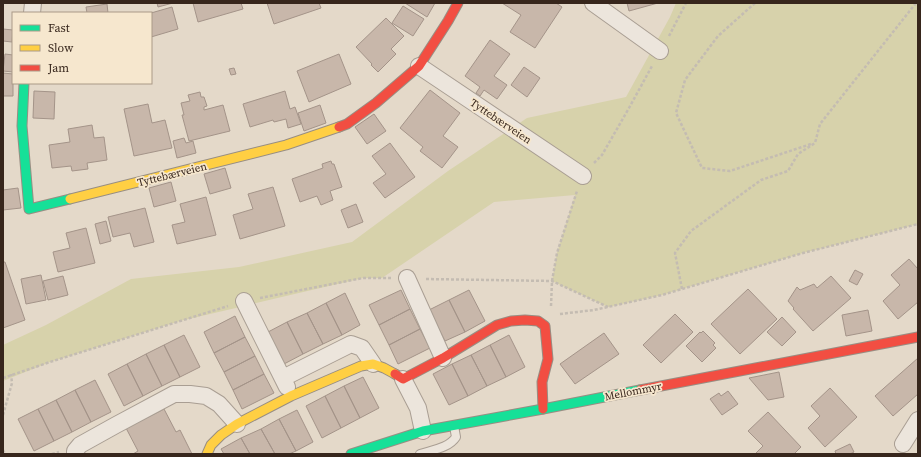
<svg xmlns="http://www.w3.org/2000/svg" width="921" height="457" font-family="'Source Serif 4',serif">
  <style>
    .green { fill: #d7d2ab }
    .building { fill: #c8b7aa; stroke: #a49489 }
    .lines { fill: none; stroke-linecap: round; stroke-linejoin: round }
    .lane-casing { stroke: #a99e93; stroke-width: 10 }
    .street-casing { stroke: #a99e93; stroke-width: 18 }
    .fast-casing { stroke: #988e83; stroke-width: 11 }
    .slow-casing { stroke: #988e83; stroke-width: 11 }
    .jam-casing { stroke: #988e83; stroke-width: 11 }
    .path { stroke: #c4bcb2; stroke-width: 2.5; stroke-dasharray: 3 2; stroke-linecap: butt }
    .lane { stroke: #ece5dc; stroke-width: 8 }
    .street { stroke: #ece5dc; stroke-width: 16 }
    .fast { stroke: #16e098; stroke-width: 9 }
    .slow { stroke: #ffcf43; stroke-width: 9 }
    .jam { stroke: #f24e42; stroke-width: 9 }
    .labels { text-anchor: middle; stroke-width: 3.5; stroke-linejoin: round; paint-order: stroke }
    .street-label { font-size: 11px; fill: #37261c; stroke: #f6e7ce }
  </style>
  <rect width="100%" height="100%" fill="#e4d9c9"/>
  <path class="green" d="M676,3H918V224L803,253L662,295L608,307L552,281L557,253L575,195L494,202L382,278H363L180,321L50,362L3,381V345L46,325L131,279L239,267L352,242L448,171L527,118L626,97L670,17Z"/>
  <path class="building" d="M157,3H173L158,7Z
    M193,3H241L243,9L198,22Z
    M267,3H319L321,8L274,24Z
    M405,3H435L427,17Z
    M502,3H556L562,7L535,48L510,32L521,15Z
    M627,3H658L629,11Z
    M107,4L108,13H87L86,7Z
    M403,6L424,19L413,36L392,23Z
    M172,7L178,29L151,37V13Z
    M386,18L404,36L391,49L396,54L378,72L371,65L372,64L356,47Z
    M3,29L13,30L12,42L3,41Z
    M490,40L510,54L494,76L507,85L497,99L484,90L480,96L476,93L480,87L465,76Z
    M5,54L13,55V72L3,71Z
    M339,54L351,84L309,102L297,71Z
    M524,67L540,78L527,97L511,85Z
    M234,68L236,74L231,75L229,69Z
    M3,73L13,74V96H3Z
    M430,90L460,113L443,136L458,147L442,168L420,151L423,147L400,128Z
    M34,91L55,92L54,119L33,118Z
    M285,91L290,109L295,107L301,124L288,128L286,119L274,122L273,120L250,127L243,104Z
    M200,92L201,97H204L207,106L204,107V110L223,105L230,131L189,141L182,115H184L181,103L190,101L188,95Z
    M148,104L152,123L165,120L172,148L134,156L124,109Z
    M320,105L326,123L304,131L298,113Z
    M374,114L386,131L367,144L355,127Z
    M92,125L94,138L104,137L107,160L87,163L88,169L72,171L71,166L52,168L49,145L70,142L68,129Z
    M184,138L186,143L193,141L196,153L177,158L173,141Z
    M390,143L415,177L385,198L373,183L386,174L372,156Z
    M331,161L332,164H334L342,187L330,191L333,200L321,205L317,196L300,202L292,179L323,168L322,164Z
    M225,168L231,188L210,194L204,174Z
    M171,182L176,201L154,207L149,188Z
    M273,187L285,226L240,239L233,215L253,209L248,194Z
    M18,188L21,208L3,210V190Z
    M206,197L216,235L177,244L172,225L185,222L180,204Z
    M356,204L363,222L348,228L341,210Z
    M145,208L154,242L134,247L130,233L113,237L108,217Z
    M106,221L111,241L100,244L95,224Z
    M86,228L95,263L58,272L53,252L70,248L66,233Z
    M909,259L918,269V302L898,319L883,301L900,285L891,275Z
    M3,262H5L25,320L3,328Z
    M855,270L863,274L857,285L849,281Z
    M41,275L46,300L26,304L21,279Z
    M63,276L68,295L48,300L43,281Z
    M831,276L851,298L813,331L793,309L794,308L788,301L797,287L800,290L814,284L817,288Z
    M748,289L777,319L740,354L711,324Z
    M401,290L410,309L379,325L369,305Z
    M469,290L485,321L465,332L449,300Z
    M345,293L360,325L342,335L326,303Z
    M449,300L465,332L445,341L429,310Z
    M326,303L342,335L323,344L307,313Z
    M410,309L420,329L389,345L379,325Z
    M868,310L872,331L846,336L842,315Z
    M307,313L323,344L303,354L287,322Z
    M675,314L693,332L661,363L643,345Z
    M235,316L245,337L214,353L204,332Z
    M782,317L796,332L782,346L767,332Z
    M287,322L303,354L284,364L268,332Z
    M420,329L430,348L398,364L389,345Z
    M703,331L715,343L713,345L716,348L702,362L686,346L700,332L701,333Z
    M604,333L619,354L575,384L560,364Z
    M184,335L200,367L180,377L164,345Z
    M509,335L525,367L506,377L490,345Z
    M245,337L255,356L224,372L214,353Z
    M164,345L180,377L162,386L146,354Z
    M490,345L506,377L487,386L471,355Z
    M146,354L162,386L143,396L127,364Z
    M471,355L487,386L468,396L452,364Z
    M255,356L264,374L233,390L224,372Z
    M918,358V394L893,416L875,396Z
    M127,364L143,396L124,406L108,374Z
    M452,364L468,396L449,405L433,374Z
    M779,372L784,397L768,400L749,378Z
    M264,374L274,393L242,409L233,390Z
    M363,377L379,408L360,418L344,386Z
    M95,380L111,412L91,422L75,390Z
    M344,386L360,418L341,428L325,396Z
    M830,388L857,417L825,447L808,428L820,416L811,406Z
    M75,390L91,422L72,432L56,400Z
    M728,391L738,404L722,415L710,399L719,393L721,396Z
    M325,396L341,428L322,438L306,406Z
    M56,400L72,432L54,441L38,409Z
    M38,409L54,441L34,451L18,419Z
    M164,409L176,432L180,430L192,454H133L138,451L126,428Z
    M297,410L313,442L296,451L279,419Z
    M768,412L801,447L794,454H755L763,446L748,431Z
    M279,419L296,451L289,454H275L261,429Z
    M261,429L275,454H250L241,438Z
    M241,438L250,454H224L221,449Z
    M850,444L854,452L850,454H836L835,451Z"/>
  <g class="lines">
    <g class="lane-casing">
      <path id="lane" d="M420,454C432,450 449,448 456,437L454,426"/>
    </g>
    <g class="street-casing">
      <path id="street" d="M593,3L660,51
        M32,13L33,3
        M419,66L583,176
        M407,278L443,358
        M244,301L287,387
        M283,378L351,344L362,348L373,364
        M403,379L418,408L423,431
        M903,444L918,420
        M75,454V451L80,445L116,425L174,394H190L206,396L219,404L237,424"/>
    </g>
    <g class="fast-casing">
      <path id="fast" d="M24,83L22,126L29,209L70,199
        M351,454L423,431L543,409L640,390"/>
    </g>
    <g class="slow-casing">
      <path id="slow" d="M70,199L286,145L339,127
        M207,454L211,445L221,435L237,424L291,396L361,366L373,364L384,368L395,374"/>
    </g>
    <g class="jam-casing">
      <path id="jam" d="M339,127L347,124L376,103L419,66L448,21L458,3
        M395,374L403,379L443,358L497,325L511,321L525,320L538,321L545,326L548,359L542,382L543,409
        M640,390L918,337"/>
    </g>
    <path class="path" d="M755,3L718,36L685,80L676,113L702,168L730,171L811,144
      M669,36L686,3
      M594,163L602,155L629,108L652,66
      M426,279L552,281L608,307
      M682,289L675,253L691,231L761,180L788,171L798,154L815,143L820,124L916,3
      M260,298L363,278H391
      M551,306L552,281L557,253L577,191
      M560,314L594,310L662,295L803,253L918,224
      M3,378L50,362L228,306
      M3,415L12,383L11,374
      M3,450L5,454
      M52,454L59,452"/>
    <use href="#lane" class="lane"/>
    <use href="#street" class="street"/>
    <use href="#fast" class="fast"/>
    <use href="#slow" class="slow"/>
    <use href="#jam" class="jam"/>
  </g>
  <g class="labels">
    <g class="street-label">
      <text transform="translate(501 121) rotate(34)" y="4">Tyttebærveien</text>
      <text transform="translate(172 174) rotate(-14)" y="4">Tyttebærveien</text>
      <text transform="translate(633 391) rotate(-11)" y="4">Mellommyr</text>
    </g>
  </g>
  <rect width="921" height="457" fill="none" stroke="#37261c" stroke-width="8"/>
  <rect x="12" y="12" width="140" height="72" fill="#f6e7ce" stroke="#aa9a87"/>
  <rect x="20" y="25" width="20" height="6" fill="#16e098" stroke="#aa9a87"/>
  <text x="48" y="32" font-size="12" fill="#37261c">Fast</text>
  <rect x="20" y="45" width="20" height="6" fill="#ffcf43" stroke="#aa9a87"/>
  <text x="48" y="52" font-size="12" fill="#37261c">Slow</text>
  <rect x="20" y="65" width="20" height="6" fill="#f24e42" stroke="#aa9a87"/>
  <text x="48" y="72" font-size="12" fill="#37261c">Jam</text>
</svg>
